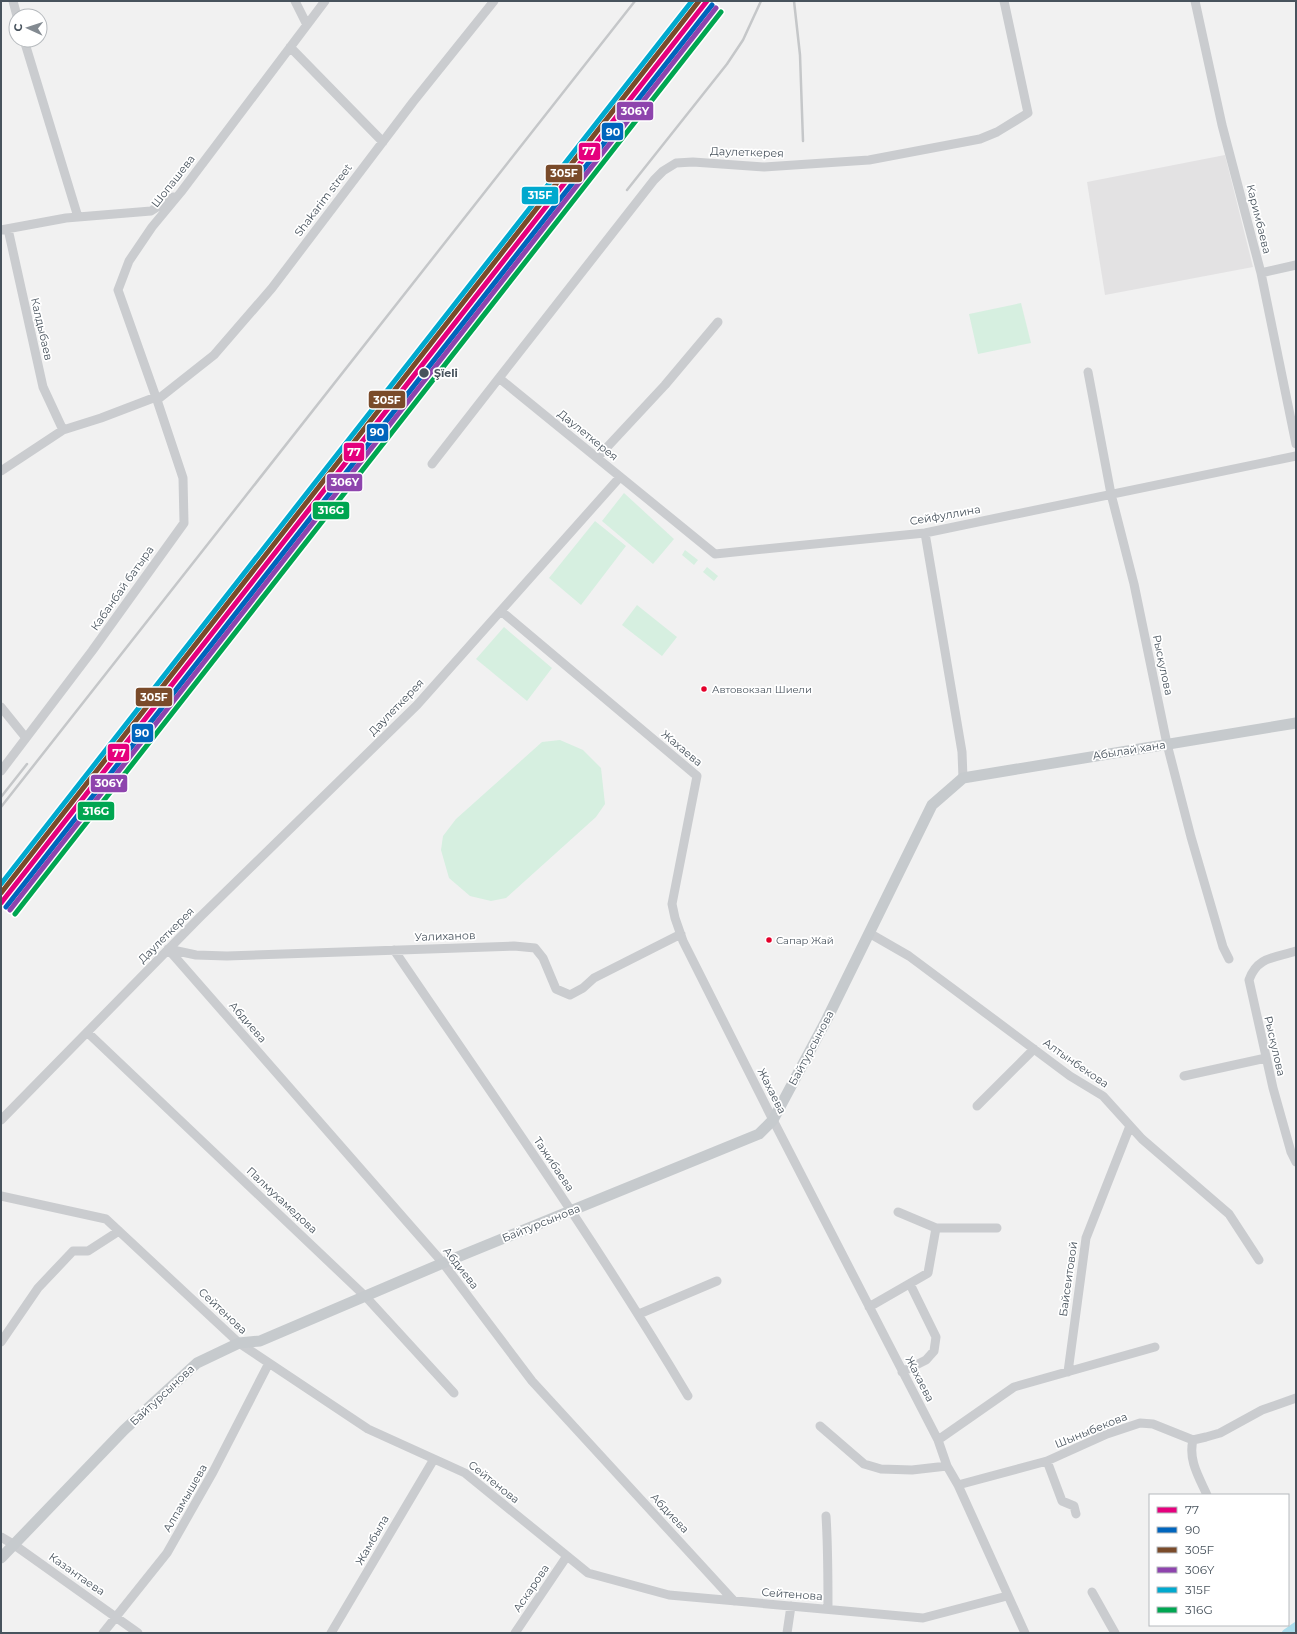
<svg xmlns="http://www.w3.org/2000/svg" width="1297" height="1634" font-family="Montserrat,sans-serif">
  <style>
    .education { fill: #e3e2e3 }
    .green { fill: #d6efe0 }
    .lines { fill: none; stroke-linecap: round; stroke-linejoin: round }
    .canal { stroke: #abddec; stroke-width: 8 }
    .minor { stroke: #cacccf; stroke-width: 9 }
    .major { stroke: #c6cacd; stroke-width: 11 }
    .rail { stroke: #c5c7c9; stroke-width: 2.5 }
    .rail-1-casing { stroke: #fff; stroke-width: 8 }
    .rail-2-casing { stroke: #fff; stroke-width: 8 }
    .rail-3-casing { stroke: #fff; stroke-width: 8 }
    .rail-4-casing { stroke: #fff; stroke-width: 8 }
    .rail-5-casing { stroke: #fff; stroke-width: 8 }
    .rail-6-casing { stroke: #fff; stroke-width: 8 }
    .rail-1 { stroke: #e5007d; stroke-width: 5 }
    .rail-2 { stroke: #0065bd; stroke-width: 5 }
    .rail-3 { stroke: #7a4b2a; stroke-width: 5 }
    .rail-4 { stroke: #8e44ad; stroke-width: 5 }
    .rail-5 { stroke: #00a9ce; stroke-width: 5 }
    .rail-6 { stroke: #00a651; stroke-width: 5 }
    .stop-dot { fill: #48535d; stroke: #fff; stroke-width: 1.5 }
    .bus-dot { fill: #e4002b; stroke: #fff; stroke-width: 1.5 }
    .labels { text-anchor: middle; stroke-width: 3.5; stroke-linejoin: round; paint-order: stroke }
    .bus-label { font-size: 10px; fill: #48535d; stroke: #fff; text-anchor: start }
    .street-label { font-size: 11px; fill: #48535d; stroke: #fff }
    .stop-label { font-size: 11px; font-weight: bold; fill: #48535d; stroke: #fff; text-anchor: start }
    .line-badge { stroke: #fff; stroke-width: 1.5 }
    .badge-label { font-size: 11px; text-anchor: middle; font-weight: bold; fill: #fff }
  </style>
  <rect width="100%" height="100%" fill="#f1f1f1"/>
  <path class="education" d="M1225,155L1253,267L1105,295L1087,182Z"/>
  <path class="green" d="M1021,303L1031,343L978,354L969,314Z
    M624,493L674,539L653,564L602,521Z
    M595,521L626,546L581,605L549,578Z
    M685,550L698,560L694,565L682,555Z
    M707,567L718,576L714,581L703,572Z
    M637,605L677,637L662,656L622,625Z
    M504,627L552,668L527,701L476,659Z
    M560,740L583,750L601,768L605,804L596,817L506,898L491,901L470,896L449,878L441,850L443,836L456,819L542,742Z"/>
  <g class="lines">
    <path class="canal" d="M1286,1633L1296,1626"/>
    <path class="minor" d="M13,1L17,16
      M295,1L307,25
      M1004,1L1028,113L997,132L980,139L869,160L764,167L693,162L676,163L663,171L654,180L499,378L715,554L925,533L1296,456
      M1195,1L1222,125L1261,273L1296,444
      M24,40L78,217
      M290,47L383,142
      M8,229L43,387L63,430
      M1,230L66,218L151,211L173,197
      M1261,273L1296,265
      M1088,372L1111,494L1134,584L1167,744L1191,837L1223,947L1229,959
      M157,400L214,355L272,288L413,102L494,1
      M597,458L665,385L718,322
      M432,464L499,378
      M1,471L63,430L101,418L156,397
      M925,533L962,752L963,778
      M501,611L697,776L672,904L675,918L683,941L773,1120L938,1440L947,1466L958,1485L1025,1633
      M1,707L26,738
      M1,771L92,651L184,523L183,478L157,400L118,290L129,261L152,227L181,192L325,1
      M869,933L909,956L1070,1076L1103,1096L1142,1139L1229,1214L1259,1260
      M168,949L443,1263L532,1381L734,1601
      M168,949L196,955L227,956L514,946L535,948L543,958L556,989L570,995L583,988L594,978L681,934
      M394,950C494,1097 597,1243 688,1396
      M1296,951C1274,958 1257,957 1249,980L1273,1088L1291,1152L1296,1162
      M87,1032L366,1297L454,1393
      M1184,1076L1266,1058
      M977,1106L1034,1049
      M1,1120L200,917L417,705L620,477
      M1,1196L106,1219L239,1343L368,1429L465,1473L588,1573L669,1595L923,1618L1007,1596
      M936,1228H997
      M869,1307L928,1273L936,1228L898,1212
      M639,1314L717,1281
      M1,1342L38,1288L73,1251H88L119,1231
      M902,1372L926,1360L934,1351L936,1337L910,1284
      M1068,1372L1086,1238L1130,1126
      M820,1426L864,1464L881,1469L912,1470L947,1466
      M938,1440L1014,1387L1155,1347
      M1193,1440C1188,1460 1199,1477 1207,1495
      M1047,1461L1062,1501L1074,1506L1076,1514
      M958,1485L1047,1461L1107,1434L1140,1423L1153,1424L1193,1440L1206,1437L1220,1433L1262,1410L1296,1398
      M826,1516C828,1547 828,1578 828,1608
      M1,1537L13,1544L138,1633
      M1092,1592L1115,1633
      M103,1633L167,1553L213,1472L269,1363
      M331,1633L434,1459
      M515,1633L567,1556
      M787,1633L791,1606"/>
    <path class="major" d="M1,1558L124,1430L197,1363L239,1343L260,1341L443,1263L759,1134L773,1120L827,1019L932,805L963,778L1296,723"/>
    <path class="rail" d="M794,1L800,55L803,141
      M627,190L727,64L743,40L761,1
      M1,797L27,764
      M1,807L635,1"/>
    <g class="rail-1-casing">
      <path id="rail-1" d="M1,903L707,1"/>
    </g>
    <g class="rail-2-casing">
      <path id="rail-2" d="M6,907L712,5"/>
    </g>
    <g class="rail-3-casing">
      <path id="rail-3" d="M1,893L699,1"/>
    </g>
    <g class="rail-4-casing">
      <path id="rail-4" d="M10,910L716,8"/>
    </g>
    <g class="rail-5-casing">
      <path id="rail-5" d="M1,884L692,1"/>
    </g>
    <g class="rail-6-casing">
      <path id="rail-6" d="M15,914L721,12"/>
    </g>
    <use href="#rail-1" class="rail-1"/>
    <use href="#rail-2" class="rail-2"/>
    <use href="#rail-3" class="rail-3"/>
    <use href="#rail-4" class="rail-4"/>
    <use href="#rail-5" class="rail-5"/>
    <use href="#rail-6" class="rail-6"/>
  </g>
  <circle class="stop-dot" cx="424" cy="373" r="5.5"/>
  <g class="bus-dot">
    <circle cx="704" cy="689" r="3.5"/>
    <circle cx="769" cy="940" r="3.5"/>
  </g>
  <g class="labels">
    <g class="bus-label">
      <text x="712" y="693">Автовокзал Шиели</text>
      <text x="776" y="944">Сапар Жай</text>
    </g>
    <g class="street-label">
      <text transform="translate(747 152) rotate(2)" y="4">Даулеткерея</text>
      <text transform="translate(173 181) rotate(-52)" y="4">Шопашева</text>
      <text transform="translate(323 200) rotate(-53)" y="4">Shakarim street</text>
      <text transform="translate(1259 219) rotate(76)" y="4">Каримбаева</text>
      <text transform="translate(42 329) rotate(77)" y="4">Калдыбаев</text>
      <text transform="translate(588 435) rotate(39)" y="4">Даулеткерея</text>
      <text transform="translate(945 515) rotate(-10)" y="4">Сейфуллина</text>
      <text transform="translate(122 588) rotate(-55)" y="4">Кабанбай батыра</text>
      <text transform="translate(1163 665) rotate(78)" y="4">Рыскулова</text>
      <text transform="translate(396 707) rotate(-46)" y="4">Даулеткерея</text>
      <text transform="translate(682 748) rotate(40)" y="4">Жахаева</text>
      <text transform="translate(1129 750) rotate(-9)" y="4">Абылай хана</text>
      <text transform="translate(166 935) rotate(-45)" y="4">Даулеткерея</text>
      <text transform="translate(445 936) rotate(-2)" y="4">Уалиханов</text>
      <text transform="translate(248 1022) rotate(49)" y="4">Абдиева</text>
      <text transform="translate(1275 1046) rotate(77)" y="4">Рыскулова</text>
      <text transform="translate(811 1048) rotate(-62)" y="4">Байтурсынова</text>
      <text transform="translate(1076 1063) rotate(35)" y="4">Алтынбекова</text>
      <text transform="translate(772 1091) rotate(63)" y="4">Жахаева</text>
      <text transform="translate(554 1164) rotate(56)" y="4">Тажибаева</text>
      <text transform="translate(282 1200) rotate(43)" y="4">Палмухамедова</text>
      <text transform="translate(541 1223) rotate(-22)" y="4">Байтурсынова</text>
      <text transform="translate(461 1268) rotate(52)" y="4">Абдиева</text>
      <text transform="translate(1068 1279) rotate(-82)" y="4">Байсеитовой</text>
      <text transform="translate(223 1311) rotate(43)" y="4">Сейтенова</text>
      <text transform="translate(920 1379) rotate(63)" y="4">Жахаева</text>
      <text transform="translate(162 1395) rotate(-43)" y="4">Байтурсынова</text>
      <text transform="translate(1091 1430) rotate(-22)" y="4">Шыныбекова</text>
      <text transform="translate(494 1482) rotate(38)" y="4">Сейтенова</text>
      <text transform="translate(185 1498) rotate(-60)" y="4">Алпамышева</text>
      <text transform="translate(670 1513) rotate(47)" y="4">Абдиева</text>
      <text transform="translate(372 1540) rotate(-60)" y="4">Жамбыла</text>
      <text transform="translate(77 1574) rotate(35)" y="4">Казантаева</text>
      <text transform="translate(531 1588) rotate(-56)" y="4">Аскарова</text>
      <text transform="translate(792 1594) rotate(4)" y="4">Сейтенова</text>
    </g>
    <g class="stop-label">
      <text x="434" y="377">Şïeli</text>
    </g>
  </g>
  <g class="line-badge">
    <rect x="616" y="101" width="38" height="20" rx="4" fill="#8e44ad"/>
    <rect x="601" y="122" width="23" height="19" rx="4" fill="#0065bd"/>
    <rect x="578" y="142" width="23" height="19" rx="4" fill="#e5007d"/>
    <rect x="545" y="164" width="38" height="19" rx="4" fill="#7a4b2a"/>
    <rect x="521" y="186" width="38" height="19" rx="4" fill="#00a9ce"/>
    <rect x="368" y="390" width="38" height="19" rx="4" fill="#7a4b2a"/>
    <rect x="366" y="423" width="23" height="19" rx="4" fill="#0065bd"/>
    <rect x="343" y="442" width="22" height="20" rx="4" fill="#e5007d"/>
    <rect x="326" y="473" width="37" height="19" rx="4" fill="#8e44ad"/>
    <rect x="312" y="501" width="38" height="19" rx="4" fill="#00a651"/>
    <rect x="135" y="687" width="38" height="20" rx="4" fill="#7a4b2a"/>
    <rect x="131" y="723" width="23" height="20" rx="4" fill="#0065bd"/>
    <rect x="107" y="743" width="23" height="19" rx="4" fill="#e5007d"/>
    <rect x="90" y="774" width="38" height="19" rx="4" fill="#8e44ad"/>
    <rect x="77" y="801" width="38" height="20" rx="4" fill="#00a651"/>
  </g>
  <g class="badge-label">
    <text x="635" y="115">306Y</text>
    <text x="613" y="136">90</text>
    <text x="589" y="155">77</text>
    <text x="564" y="177">305F</text>
    <text x="540" y="199">315F</text>
    <text x="387" y="404">305F</text>
    <text x="377" y="436">90</text>
    <text x="354" y="456">77</text>
    <text x="345" y="486">306Y</text>
    <text x="331" y="514">316G</text>
    <text x="154" y="701">305F</text>
    <text x="142" y="737">90</text>
    <text x="119" y="757">77</text>
    <text x="109" y="787">306Y</text>
    <text x="96" y="815">316G</text>
  </g>
  <rect width="1297" height="1634" fill="none" stroke="#48535d" stroke-width="4"/>
  <rect x="1149" y="1494" width="140" height="132" fill="#ffffff" stroke="#b6babe"/>
  <rect x="1157" y="1507" width="20" height="6" fill="#e5007d" stroke="#b6babe"/>
  <text x="1185" y="1514" font-size="12" fill="#48535d">77</text>
  <rect x="1157" y="1527" width="20" height="6" fill="#0065bd" stroke="#b6babe"/>
  <text x="1185" y="1534" font-size="12" fill="#48535d">90</text>
  <rect x="1157" y="1547" width="20" height="6" fill="#7a4b2a" stroke="#b6babe"/>
  <text x="1185" y="1554" font-size="12" fill="#48535d">305F</text>
  <rect x="1157" y="1567" width="20" height="6" fill="#8e44ad" stroke="#b6babe"/>
  <text x="1185" y="1574" font-size="12" fill="#48535d">306Y</text>
  <rect x="1157" y="1587" width="20" height="6" fill="#00a9ce" stroke="#b6babe"/>
  <text x="1185" y="1594" font-size="12" fill="#48535d">315F</text>
  <rect x="1157" y="1607" width="20" height="6" fill="#00a651" stroke="#b6babe"/>
  <text x="1185" y="1614" font-size="12" fill="#48535d">316G</text>
  <g transform="translate(28 28) rotate(273)"><circle r="19" fill="#ffffff" stroke="#b6babe"/>
  <path d="M0-3L7 15L0 10L-7 15Z" fill="#838a91"/>
  <text y="-6" font-size="11" font-weight="bold" text-anchor="middle" fill="#48535d">С</text>
  </g>
</svg>
